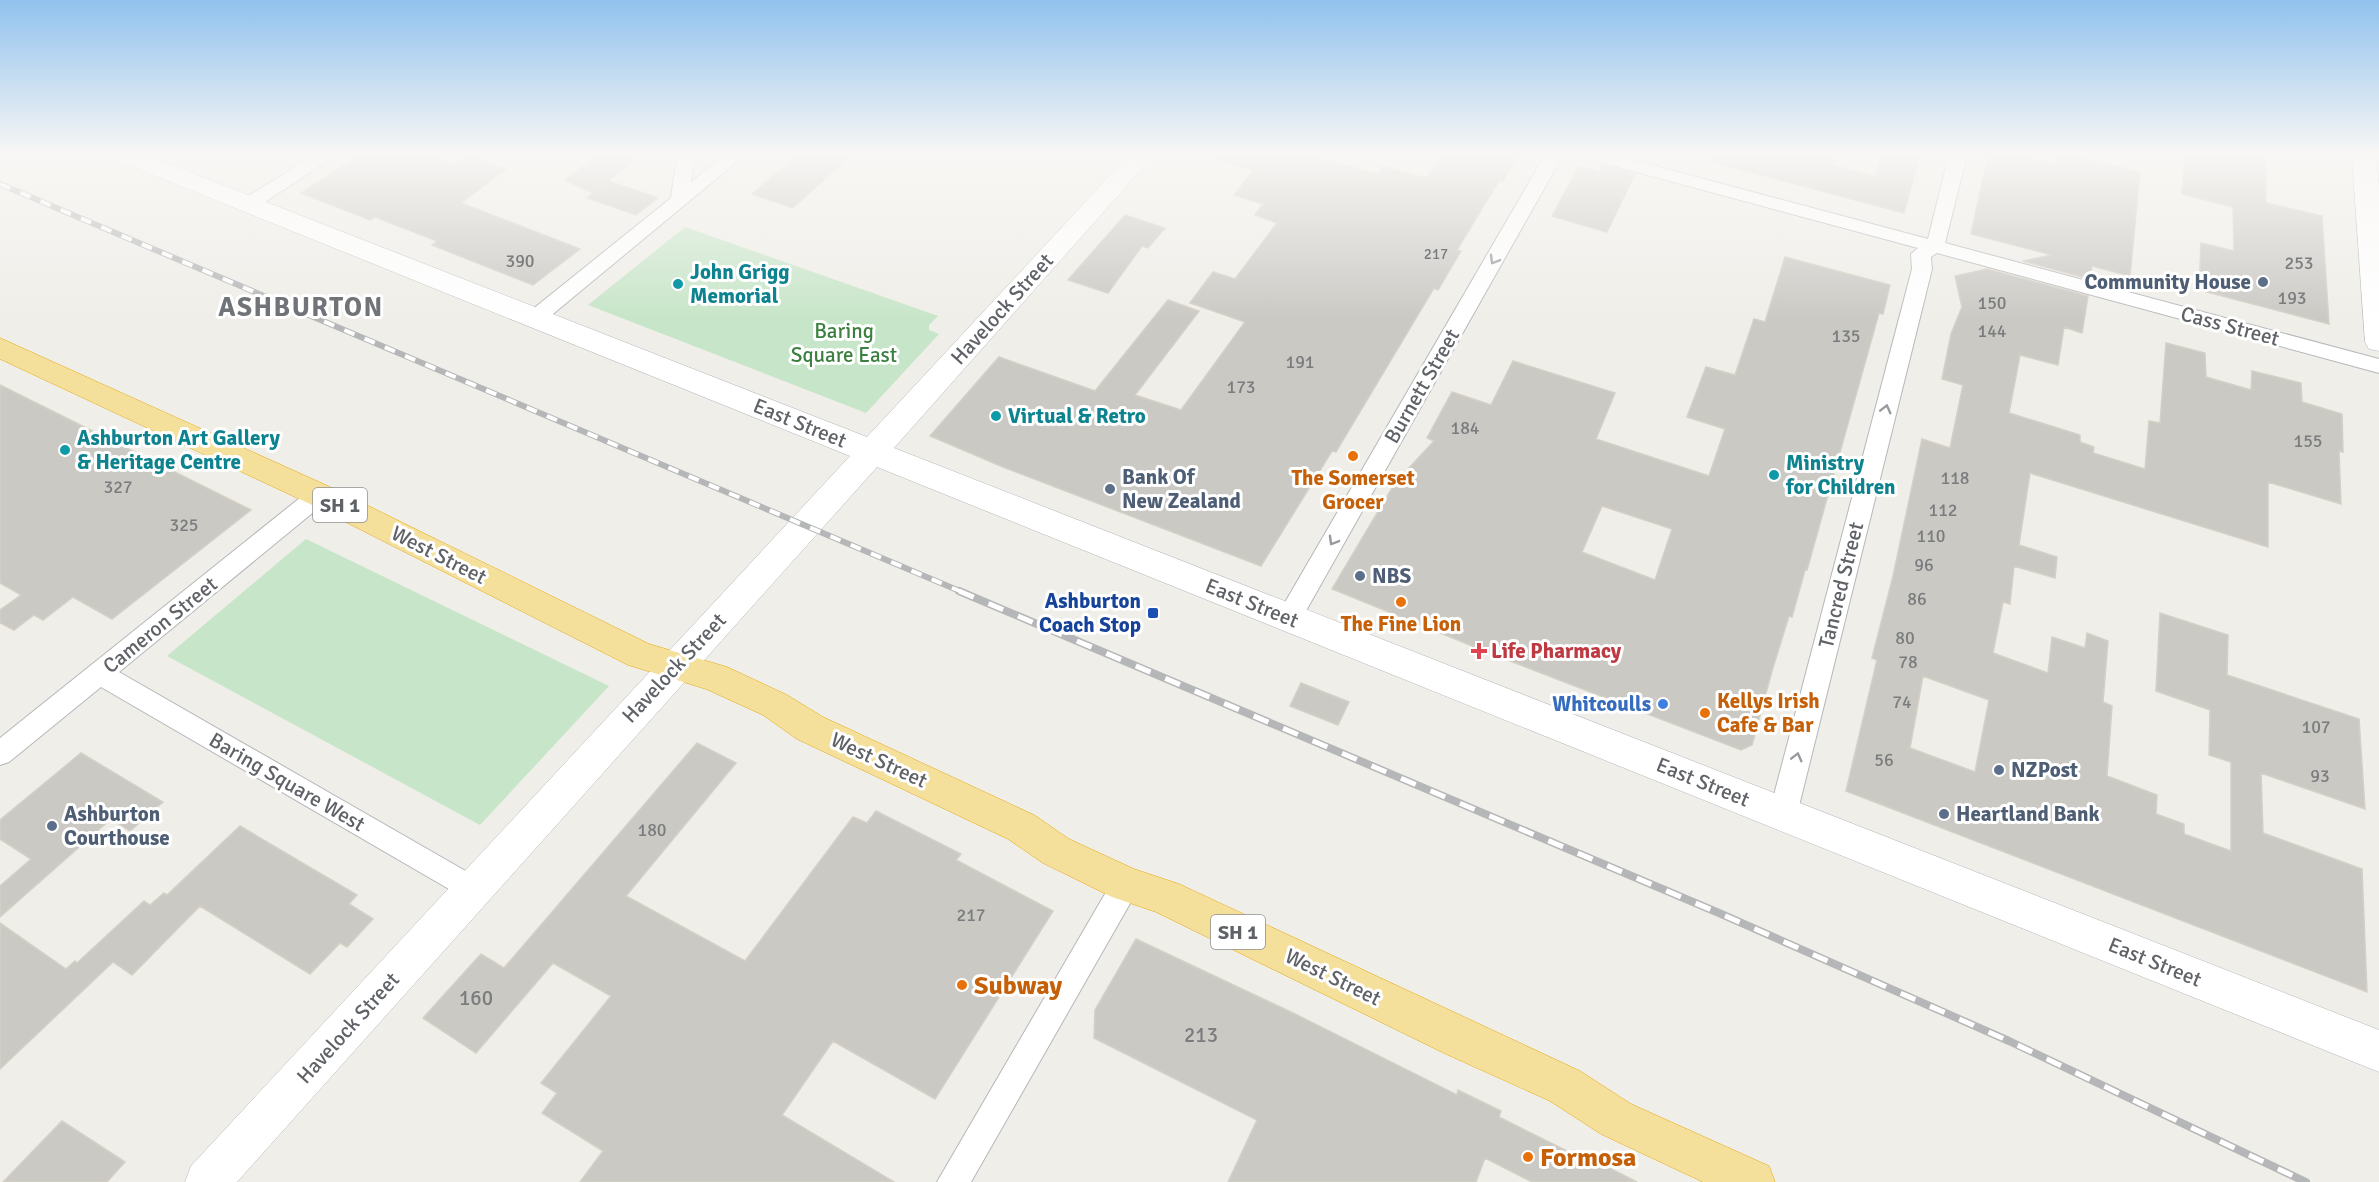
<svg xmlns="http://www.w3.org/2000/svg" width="2379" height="1182" font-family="Signika,sans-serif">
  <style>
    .green { fill: #c7e5c8 }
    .building { fill: #cbc9c4; stroke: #d4d0c6; stroke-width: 1.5; fill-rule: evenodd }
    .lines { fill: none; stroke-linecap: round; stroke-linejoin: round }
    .street-casing { stroke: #b5b7bb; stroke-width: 2 }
    .secondary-casing { stroke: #b4b6bb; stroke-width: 1 }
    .highway-casing { stroke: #e4a914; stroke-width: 1 }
    .street { fill: #fff; fill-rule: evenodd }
    .secondary { fill: #fff; fill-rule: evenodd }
    .highway { fill: #f4e09a; fill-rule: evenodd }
    .rail-far1-casing { stroke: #b5b6b7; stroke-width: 6 }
    .rail-casing { stroke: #b5b6b7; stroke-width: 8 }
    .rail-far1 { stroke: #fff; stroke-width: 4; stroke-dasharray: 11; stroke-linecap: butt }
    .rail { stroke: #fff; stroke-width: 5; stroke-dasharray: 16; stroke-linecap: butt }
    .oneway { stroke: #97999c }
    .service-dot { fill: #5c6f8a; stroke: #fff; stroke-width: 2 }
    .culture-dot { fill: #0f9aa8; stroke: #fff; stroke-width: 2 }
    .food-dot { fill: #e8710a; stroke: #fff; stroke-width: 2 }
    .transit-dot { fill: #1a4fb4; stroke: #fff; stroke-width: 2 }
    .health-dot { fill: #e0444e; stroke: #fff; stroke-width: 2 }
    .shop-dot { fill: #3f7fe0; stroke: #fff; stroke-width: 2 }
    .labels { text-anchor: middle; stroke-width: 6; stroke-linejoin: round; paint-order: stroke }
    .far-number-label { font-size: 15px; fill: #7a7c7e }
    .number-label { font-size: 18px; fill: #7a7c7e }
    .shield { fill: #fff; stroke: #8f9195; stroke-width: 1.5 }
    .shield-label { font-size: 20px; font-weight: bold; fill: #5f6267 }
    .culture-label { font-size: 21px; font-weight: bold; fill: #0d838f; stroke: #fff; text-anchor: start }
    .service-label { font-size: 21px; font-weight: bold; fill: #4e5e75; stroke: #fff; text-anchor: start }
    .street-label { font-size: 21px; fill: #5f6267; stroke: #fff }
    .park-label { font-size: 21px; fill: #3c8041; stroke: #fff }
    .food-label { font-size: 21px; font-weight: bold; fill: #c56008; stroke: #fff }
    .transit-label { font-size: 21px; font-weight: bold; fill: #164399; stroke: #fff; text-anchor: end }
    .health-label { font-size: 21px; font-weight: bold; fill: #be3a42; stroke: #fff; text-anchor: start }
    .shop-label { font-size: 21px; font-weight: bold; fill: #366cbe; stroke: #fff; text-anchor: end }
    .near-number-label { font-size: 21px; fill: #7a7c7e }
    .near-food-label { font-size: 26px; font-weight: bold; fill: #c56008; stroke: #fff; text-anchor: start }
    .district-label { font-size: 27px; font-weight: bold; letter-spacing: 1.5px; fill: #707478; stroke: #fff }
  </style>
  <rect width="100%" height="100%" fill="#f0eee8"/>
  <path class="green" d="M685,227L938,316L929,325V330L939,334L866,413L588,305Z
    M306,539L609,686L480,825L167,656Z"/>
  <path class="building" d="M361,155H429L452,164L466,155L506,169L461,203L580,249L533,285L432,245L437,241L375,217L370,220L301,193Z
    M598,155L606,157L609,155L638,157L593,193L565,180Z
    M797,155H851L793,208L752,194Z
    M1218,155H1307L1378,174L1383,166L1426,178L1441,155H1518L1503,181L1500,180L1487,200L1457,250L1461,251L1438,290L1434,288L1336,452L1332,451L1261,566L1003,467L930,436L999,357L1095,391L1168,300L1199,311L1135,395L1181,410L1245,322L1190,303L1213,272L1235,279L1277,223L1255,215L1263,204L1234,195L1253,171L1218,160Z
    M1713,155H1835L1832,165L1875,176L1882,155H1920L1904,213L1712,162Z
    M1988,155H2018L2055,164L2057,155H2070L2140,172L2130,276L2092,266L2090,279L2023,261L2052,255L1971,234Z
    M2185,155H2265L2266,203L2322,216L2329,324L2199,290L2201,243L2234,251L2233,207L2182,194Z
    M1601,165L1635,174L1607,232L1552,216L1579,166L1601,172Z
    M609,181L658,198L636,215L587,198Z
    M1125,215L1165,228L1148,248L1142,246L1108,293L1068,280Z
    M1785,257L1890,285L1883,314L1879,313L1807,570H1805L1792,617L1789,616L1772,671L1752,745L1741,750L1492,654L1332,589L1395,483L1434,441L1427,438L1452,392L1491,405L1513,361L1615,393L1596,439L1709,476L1725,429L1687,417L1706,367L1735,375L1754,319L1765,322ZM1602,506L1672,529L1655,580L1582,552Z
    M1987,269L2088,296L2082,333L2064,327L2058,365L2020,355L2009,413L2080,435V442L2094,447L2093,453L2145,469L2149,421L2160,423L2166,343L2205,353L2206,377L2251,390L2252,371L2301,383L2302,402L2342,414L2343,452L2339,451L2341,504L2268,482V547L2030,473L2019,545L2057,557L2055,578L2014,566L2010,604L2003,602L1993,653L2048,673L2052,637L2085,648L2087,633L2108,641L2103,702L2112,706L2107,776L2157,795L2156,814L2184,824V834L2231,851V762L2209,755L2210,710L2156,691L2160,613L2228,635L2227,675L2359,719L2365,809L2261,773L2263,833L2362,869L2367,992L1846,791L1877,660L1872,658L1893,576L1922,439L1950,448L1963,385L1942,379L1951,334L1962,307L1955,276ZM1923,676L1989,700L1975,772L1910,748Z
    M0,385L251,510L112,619L73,597L43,620L34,615L14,630L0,623V610L21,595L0,583Z
    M1301,683L1349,702L1338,725L1290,706Z
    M697,743L736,763L626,896L745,961L853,817L867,823L876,811L961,854L956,860L1053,911L935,1099L833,1041L782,1115L894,1182H580L603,1151L542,1113L557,1093L541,1083L611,996L553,963L476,1053L423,1018L481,954L504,968Z
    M81,753L163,802L130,831L111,819L0,917V886L31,859L0,839V820Z
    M240,826L357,895L349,904L373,919L347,947L340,943L310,974L200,906L132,975L113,962L0,1069V923L66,969L75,961L77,963L144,901L150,905L164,893L167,895Z
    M1136,939L1293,1013L1457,1095L1458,1090L1501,1111L1499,1117L1573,1154L1574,1150L1637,1182H1532L1485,1158L1476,1182H1228L1257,1120L1094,1038L1095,1010Z
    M62,1121L125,1162L107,1182H3Z"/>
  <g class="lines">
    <g class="street-casing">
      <path id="street" d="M315,155H336L256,208H242L240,204L242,200Z
        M677,155H695L691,182L725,155H745L542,323L535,325L528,323L525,318L528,313L671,198Z
        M1545,155H1563L1298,625L1289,628L1280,625L1277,618L1280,611Z
        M1585,155H1614L1928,239L1949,155H1967L1945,243L2379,359V373L1937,253L1931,257L1932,269L1797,814L1793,823L1783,826L1773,823L1769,814L1912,269L1911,254L1918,248L1588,159Z
        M319,487L327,489L330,495L327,501L119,672L483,881L487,890L483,899L473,903L101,687L9,762L0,765V738L311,489Z
        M1126,871L1136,875L1140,884L1136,893L971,1182H937L1116,875Z"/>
    </g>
    <g class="secondary-casing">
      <path id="secondary" d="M113,155H146L867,437L1129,155H1154L894,448L2379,1030V1072L877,467L237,1182H185L191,1166L850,456L116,160Z
        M2352,155H2376L2379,186V351L2369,349L2365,342Z"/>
    </g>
    <g class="highway-casing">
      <path id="highway" d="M0,338L330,487L649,644L727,667L787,695L823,717L1034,815L1069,839L1134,869L1179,884L1580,1071L1631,1104L1769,1166L1775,1182H1703L1601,1134L1550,1101L1446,1054L1156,912L1112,897L1043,863L1008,839L797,739L763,715L706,689L628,665L308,503L0,359Z"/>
    </g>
    <use href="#street" class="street"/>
    <use href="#secondary" class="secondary"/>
    <use href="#highway" class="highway"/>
    <g class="rail-far1-casing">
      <path id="rail-far1" d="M0,184L962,592"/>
    </g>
    <g class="rail-casing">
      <path id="rail" d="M959,591L1719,913L2009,1041L2306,1182"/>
    </g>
    <use href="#rail-far1" class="rail-far1"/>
    <use href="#rail" class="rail"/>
  </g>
  <defs><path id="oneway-chevron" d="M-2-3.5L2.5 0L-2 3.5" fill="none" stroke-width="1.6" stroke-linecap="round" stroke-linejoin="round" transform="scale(1.5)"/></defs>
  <g class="oneway">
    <use href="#oneway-chevron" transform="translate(1494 260) rotate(120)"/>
    <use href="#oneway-chevron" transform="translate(1886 409) rotate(-76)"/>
    <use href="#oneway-chevron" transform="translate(1333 541) rotate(120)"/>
    <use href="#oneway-chevron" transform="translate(1797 757) rotate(-76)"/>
  </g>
  <linearGradient id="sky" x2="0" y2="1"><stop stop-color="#91c2ee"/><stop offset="0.48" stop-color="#f8f7f5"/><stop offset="1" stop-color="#f8f7f5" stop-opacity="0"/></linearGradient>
  <rect width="2379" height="320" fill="url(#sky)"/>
  <g class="service-dot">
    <circle cx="2263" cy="282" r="6"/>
    <circle cx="1110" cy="489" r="6"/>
    <circle cx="1360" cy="576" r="6"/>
    <circle cx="1999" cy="770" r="6"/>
    <circle cx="1944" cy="814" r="6"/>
    <circle cx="52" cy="826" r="6"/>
  </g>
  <g class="culture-dot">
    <circle cx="678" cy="284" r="6"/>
    <circle cx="996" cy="416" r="6"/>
    <circle cx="65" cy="450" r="6"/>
    <circle cx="1774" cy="475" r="6"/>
  </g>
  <g class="food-dot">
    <circle cx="1353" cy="456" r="6"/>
    <circle cx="1401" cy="602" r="6"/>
    <circle cx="1705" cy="713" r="6"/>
    <circle cx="962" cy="985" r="6"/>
    <circle cx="1528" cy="1157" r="6"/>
  </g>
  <rect class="transit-dot" x="1147" y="607" width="12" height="12" rx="3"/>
  <path class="health-dot" d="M1476 642h6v6h6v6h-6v6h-6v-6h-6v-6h6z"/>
  <circle class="shop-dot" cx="1663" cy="704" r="6"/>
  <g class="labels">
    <g class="far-number-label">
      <text x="1436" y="259">217</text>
    </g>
    <g class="number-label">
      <text x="520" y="267">390</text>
      <text x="2299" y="269">253</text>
      <text x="2292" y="304">193</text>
      <text x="1992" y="309">150</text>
      <text x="1992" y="337">144</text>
      <text x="1846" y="342">135</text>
      <text x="1300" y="368">191</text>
      <text x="1241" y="393">173</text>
      <text x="1465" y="434">184</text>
      <text x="2308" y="447">155</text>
      <text x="1955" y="484">118</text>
      <text x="118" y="493">327</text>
      <text x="1943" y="516">112</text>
      <text x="184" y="531">325</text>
      <text x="1931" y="542">110</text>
      <text x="1924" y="571">96</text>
      <text x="1917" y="605">86</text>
      <text x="1905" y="644">80</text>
      <text x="1908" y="668">78</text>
      <text x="1902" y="708">74</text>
      <text x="2316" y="733">107</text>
      <text x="1884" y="766">56</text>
      <text x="2320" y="782">93</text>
      <text x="652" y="836">180</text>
      <text x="971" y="921">217</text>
    </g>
    <g class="shield">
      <rect x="313" y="488" width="54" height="34" rx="4.5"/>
      <rect x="1211" y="915" width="54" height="34" rx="4.5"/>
    </g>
    <g class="shield-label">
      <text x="340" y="512">SH 1</text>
      <text x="1238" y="939">SH 1</text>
    </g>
    <g class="culture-label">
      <text x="690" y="279">John Grigg<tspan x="690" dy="24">Memorial</tspan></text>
      <text x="1008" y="423">Virtual &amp; Retro</text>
      <text x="77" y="445">Ashburton Art Gallery<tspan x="77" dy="24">&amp; Heritage Centre</tspan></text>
      <text x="1786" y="470">Ministry<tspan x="1786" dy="24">for Children</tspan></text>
    </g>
    <g class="service-label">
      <text x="2251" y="289" text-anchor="end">Community House</text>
      <text x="1122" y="484">Bank Of<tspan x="1122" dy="24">New Zealand</tspan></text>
      <text x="1372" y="583">NBS</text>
      <text x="2011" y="777">NZPost</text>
      <text x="64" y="821">Ashburton<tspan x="64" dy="24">Courthouse</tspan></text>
      <text x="1956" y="821">Heartland Bank</text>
    </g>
    <g class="street-label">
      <text transform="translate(1002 309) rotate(-48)" y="7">Havelock Street</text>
      <text transform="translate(2230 326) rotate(15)" y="7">Cass Street</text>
      <text transform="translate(1422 386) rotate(-60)" y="7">Burnett Street</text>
      <text transform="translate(800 423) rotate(22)" y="7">East Street</text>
      <text transform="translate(439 555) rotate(27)" y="7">West Street</text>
      <text transform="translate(1841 585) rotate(-76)" y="7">Tancred Street</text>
      <text transform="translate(1252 603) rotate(22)" y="7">East Street</text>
      <text transform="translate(160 625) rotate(-39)" y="7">Cameron Street</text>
      <text transform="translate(674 668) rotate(-47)" y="7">Havelock Street</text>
      <text transform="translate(879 760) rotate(25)" y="7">West Street</text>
      <text transform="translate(287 782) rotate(30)" y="7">Baring Square West</text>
      <text transform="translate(1703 782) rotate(22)" y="7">East Street</text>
      <text transform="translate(2155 962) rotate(22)" y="7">East Street</text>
      <text transform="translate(1333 977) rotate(26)" y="7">West Street</text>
      <text transform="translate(348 1028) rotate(-48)" y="7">Havelock Street</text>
    </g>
    <g class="park-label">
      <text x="844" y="338">Baring<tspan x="844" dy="24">Square East</tspan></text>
    </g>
    <g class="food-label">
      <text x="1353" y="485">The Somerset<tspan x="1353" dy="24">Grocer</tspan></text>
      <text x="1401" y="631">The Fine Lion</text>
      <text x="1717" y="708" text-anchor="start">Kellys Irish<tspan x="1717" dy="24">Cafe &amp; Bar</tspan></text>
    </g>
    <g class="transit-label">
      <text x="1141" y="608">Ashburton<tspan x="1141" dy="24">Coach Stop</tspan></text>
    </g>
    <g class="health-label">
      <text x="1491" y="658">Life Pharmacy</text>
    </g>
    <g class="shop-label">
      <text x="1651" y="711">Whitcoulls</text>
    </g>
    <g class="near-number-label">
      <text x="476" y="1005">160</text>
      <text x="1201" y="1042">213</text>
    </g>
    <g class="near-food-label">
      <text x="974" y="994">Subway</text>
      <text x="1540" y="1166">Formosa</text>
    </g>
    <g class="district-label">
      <text x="301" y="316">ASHBURTON</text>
    </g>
  </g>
</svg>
